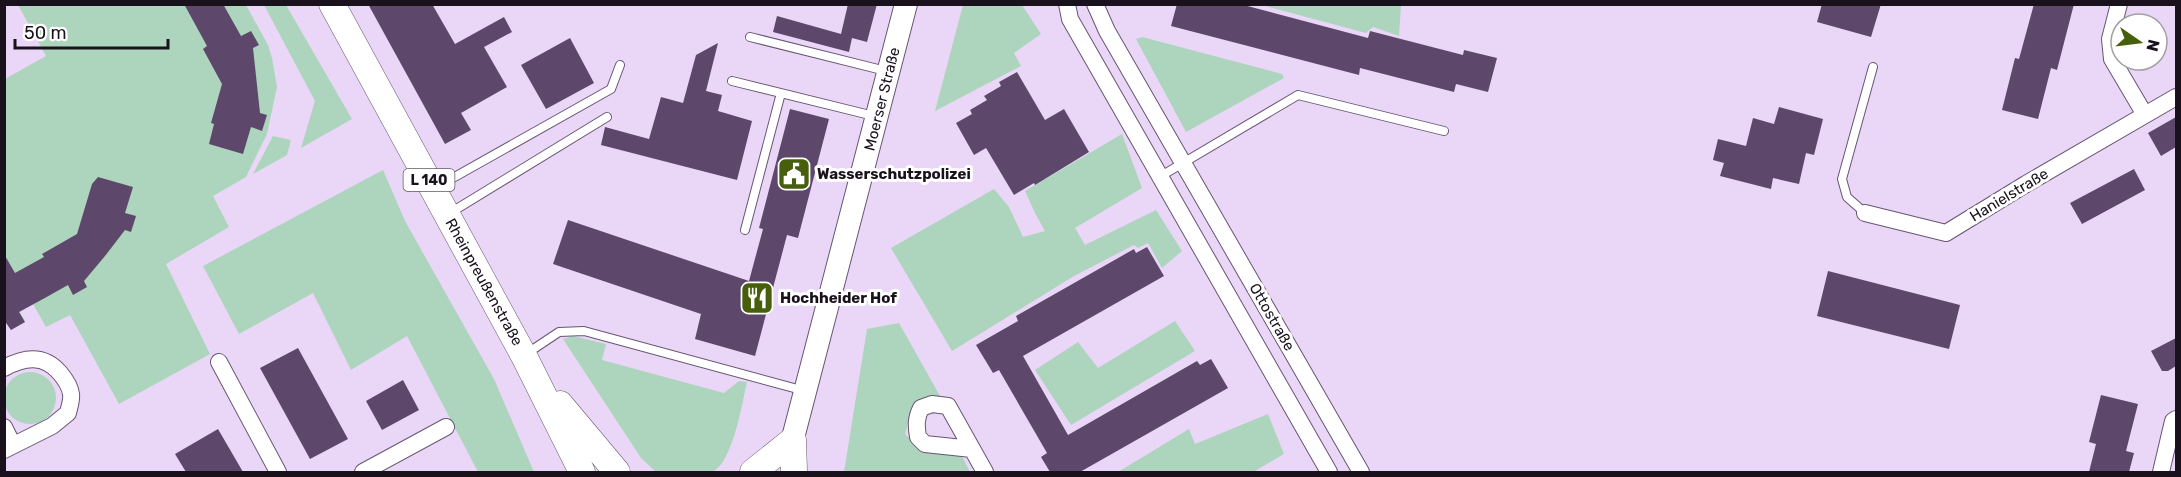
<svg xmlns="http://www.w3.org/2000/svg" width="2181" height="477" font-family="Rubik,sans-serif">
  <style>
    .green { fill: #add4bd }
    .building { fill: #5d486b }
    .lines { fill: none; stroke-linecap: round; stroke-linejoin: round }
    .service-casing { stroke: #665671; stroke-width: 10 }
    .minor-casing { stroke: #665671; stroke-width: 18 }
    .secondary-casing { stroke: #665671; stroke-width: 24 }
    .primary-casing { stroke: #665671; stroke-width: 27 }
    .service { stroke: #fff; stroke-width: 8 }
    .minor { stroke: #fff; stroke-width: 16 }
    .secondary { stroke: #fff; stroke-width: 22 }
    .primary { stroke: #fff; stroke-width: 26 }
    .labels { text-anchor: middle; stroke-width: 6; stroke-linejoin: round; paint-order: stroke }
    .shield { fill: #fff; stroke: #5e5961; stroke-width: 1.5 }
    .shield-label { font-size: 14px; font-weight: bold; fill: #19121d }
    .street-label { font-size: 15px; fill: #19121d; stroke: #fff }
    .poi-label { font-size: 15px; font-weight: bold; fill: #19121d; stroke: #fff; text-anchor: start }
  </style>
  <rect width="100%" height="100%" fill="#ead7f8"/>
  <path class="green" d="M18,5H246L268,45L272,58L277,87L267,134L246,177L213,196L229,227L166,264L210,354L119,404L70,315L46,327L33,304L20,312L25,322L11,330L5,320V79L46,56Z
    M264,5H286L352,119L301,148L315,101Z
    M963,5H1022L1041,34L1014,53L1021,66L935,111Z
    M1262,5H1401L1399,36L1373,27L1366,33Z
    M1142,37L1282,74L1284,78L1186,132L1136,39Z
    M1122,134L1142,188L1075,228L1085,245L1156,210L1182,251L1162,268L1148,243L1138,248L1134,245L1074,276L952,351L891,248L994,189L1009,207L1023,237L1045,231L1035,213L1025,191Z
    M273,136L291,140L287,155L253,174Z
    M383,170L405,221L494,379L534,472H478L407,336L351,370L313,293L239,334L203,266Z
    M1175,321L1195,351L1071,425L1035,370L1078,342L1098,368Z
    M899,323L940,396L914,403L905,434L922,449L962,456L970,472H844L867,329Z
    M573,336L606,344L602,360L724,393L739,381L747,382C742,403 733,463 712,472C703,475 667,472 656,472L641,458L563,339Z
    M4 398a26 26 0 1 1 52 0a26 26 0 1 1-52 0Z
    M1268,414L1284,454L1253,472H1118L1189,429L1195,444Z"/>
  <path class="building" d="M184,4H223L241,36L251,31L259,45L253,48L260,113L267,115L262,131L251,127L243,154L209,144L214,124L211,123L222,84L203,49L207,46Z
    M368,4H432L455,44L504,17L512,32L484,47L507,87L461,113L471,130L445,144Z
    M848,4H877L867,42L852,38L849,52L773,32L777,16L841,34Z
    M1177,4H1240L1368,38L1370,31L1463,55L1464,50L1497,58L1488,92L1456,84L1454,92L1360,68L1359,75L1171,26Z
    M1822,4H1881L1871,37L1817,22Z
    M2034,4H2074L2057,70L2051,68L2038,119L2002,110L2015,58L2019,59Z
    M570,38L594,83L546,109L521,65Z
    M718,43L706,91L722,95L718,111L752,121L737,180L601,145L605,127L649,139L661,97L683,103L696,55Z
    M1017,72L1045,120L1064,109L1089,152L1035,185L1034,183L1014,195L986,148L974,155L956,123L972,114L970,110L987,100L984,96L1001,86L999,82Z
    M1779,107L1823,119L1814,155L1806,153L1799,184L1773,178L1771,189L1720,176L1724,163L1713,160L1718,139L1746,146L1753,118L1774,124Z
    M790,109L829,119L798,238L787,235L755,356L695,339L701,314L553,264L568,220L749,281L763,229L759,228Z
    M2176,117V147L2161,156L2148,133Z
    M2134,169L2145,190L2082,224L2070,203Z
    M98,177L133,187L125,213L136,216L131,232L125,230L105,256L84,281L87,287L73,295L68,285L43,299L19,312L25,322L11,330L4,320V254L15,273L44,257L42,254L77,234L92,184Z
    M1147,247L1164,276L1023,356L1068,435L1197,361L1200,365L1211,359L1228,388L1080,472H1050L1041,457L1047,453L999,370L993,373L976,345L1018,321L1016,316L1134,249L1136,253Z
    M1828,271L1960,305L1949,349L1817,316Z
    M2176,338V366L2168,371H2162L2151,351Z
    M298,348L348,439L310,459L260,368Z
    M403,380L419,410L382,430L366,401Z
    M2101,395L2138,404L2126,451L2134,453L2129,472H2089L2096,444L2089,442Z
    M218,429L243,472H186L175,454Z"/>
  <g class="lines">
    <g class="service-casing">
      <path id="service" d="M750,37L886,71
        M732,81L874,116
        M1161,176L1298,95L1444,131
        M435,188L611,89L620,65
        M450,213L607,117
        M1865,213L1847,197L1842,179L1873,67
        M745,230L781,93
        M526,354L559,332L584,331L805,391"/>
    </g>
    <g class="minor-casing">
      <path id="minor" d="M1067,4L1070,19L1329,472
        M1095,4L1107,31L1361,472
        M2119,4L2110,39L2112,59L2145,115
        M1865,213L1946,233L2026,184L2176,97
        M219,362L278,472
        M4,368C24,357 44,354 60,373C65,379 70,386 71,394C72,400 69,408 68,413L52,426L4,450
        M4,427L13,445
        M972,449L925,444L918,437C916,425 916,418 921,408L932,404L948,406L985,472
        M363,472L446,427
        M2161,472L2173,421L2176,419"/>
    </g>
    <g class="secondary-casing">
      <path id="secondary" d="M788,457L906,4"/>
    </g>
    <g class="primary-casing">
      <path id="primary" d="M332,4L524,356L582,472
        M560,404L617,472
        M793,440L794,472
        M753,472L793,440"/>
    </g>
    <use href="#service" class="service"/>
    <use href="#minor" class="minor"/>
    <use href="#secondary" class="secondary"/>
    <use href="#primary" class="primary"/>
  </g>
  <defs>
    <g id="civic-square" transform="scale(1.725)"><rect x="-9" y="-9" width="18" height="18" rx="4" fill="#475f0c" stroke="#fff"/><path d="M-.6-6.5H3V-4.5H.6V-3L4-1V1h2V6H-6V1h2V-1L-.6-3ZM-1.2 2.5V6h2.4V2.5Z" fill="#fff"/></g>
    <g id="restaurant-square" transform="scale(1.725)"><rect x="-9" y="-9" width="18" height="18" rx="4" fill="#475f0c" stroke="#fff"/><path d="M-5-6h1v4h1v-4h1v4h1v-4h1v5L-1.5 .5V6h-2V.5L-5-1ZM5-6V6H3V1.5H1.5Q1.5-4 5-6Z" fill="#fff"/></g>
  </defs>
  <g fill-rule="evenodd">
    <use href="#civic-square" x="794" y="174"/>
    <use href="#restaurant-square" x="757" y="298"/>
  </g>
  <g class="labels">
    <rect class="shield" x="403.5" y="169" width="51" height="22" rx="4.5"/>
    <g class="shield-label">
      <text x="429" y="185">L 140</text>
    </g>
    <g class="street-label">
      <text transform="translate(882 99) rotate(-76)" y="5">Moerser Straße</text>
      <text transform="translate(2009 195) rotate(-31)" y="5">Hanielstraße</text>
      <text transform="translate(484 282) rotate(61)" y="5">Rheinpreußenstraße</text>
      <text transform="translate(1272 317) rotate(60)" y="5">Ottostraße</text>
    </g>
    <g class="poi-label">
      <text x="817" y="179">Wasserschutzpolizei</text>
      <text x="780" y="303">Hochheider Hof</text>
    </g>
  </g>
  <rect width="2181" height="477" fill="none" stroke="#19121d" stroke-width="12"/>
  <g transform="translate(2139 42) rotate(104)"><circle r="28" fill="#ffffff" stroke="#a3a0a5" stroke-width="1.5"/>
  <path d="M0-4.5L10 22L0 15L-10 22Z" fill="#475f0c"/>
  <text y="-9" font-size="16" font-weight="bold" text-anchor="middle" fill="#19121d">N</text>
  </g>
  <path d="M15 39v9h153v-9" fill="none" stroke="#19121d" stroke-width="3"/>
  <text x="24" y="39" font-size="18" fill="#19121d" stroke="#ffffff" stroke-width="4.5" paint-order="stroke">50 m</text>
</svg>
